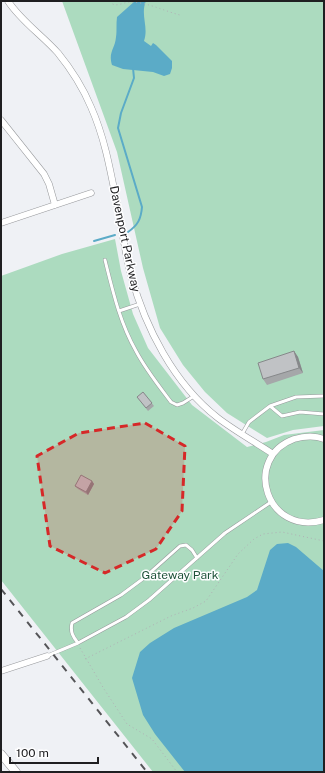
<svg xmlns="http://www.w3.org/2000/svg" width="325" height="773" font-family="'Public Sans',sans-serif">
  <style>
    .green { fill: #acdbbf }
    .water { fill: #5babc7 }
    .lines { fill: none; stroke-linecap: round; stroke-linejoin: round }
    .stream { stroke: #5babc7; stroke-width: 2 }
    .service-casing { stroke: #97999c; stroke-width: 4 }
    .minor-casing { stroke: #97999c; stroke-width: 7 }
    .tertiary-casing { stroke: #97999c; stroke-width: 9 }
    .path { stroke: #b0b1b5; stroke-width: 1; stroke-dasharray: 1 3; stroke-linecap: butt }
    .service { stroke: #fff; stroke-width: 3 }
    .minor { stroke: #fff; stroke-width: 6 }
    .tertiary { stroke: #fff; stroke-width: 8 }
    .rail { stroke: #555558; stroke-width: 2; stroke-dasharray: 7 7; stroke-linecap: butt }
    .wall { fill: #a5a7a9 }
    .shaded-wall { fill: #86888a }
    .building { fill: #c0c2c5; stroke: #86888a }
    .marked { fill: #d62828; fill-opacity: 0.2; stroke: #d62828; stroke-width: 3; stroke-dasharray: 8 5; stroke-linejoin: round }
    .labels { text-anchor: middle; stroke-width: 3; stroke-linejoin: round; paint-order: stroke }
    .street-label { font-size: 12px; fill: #1f1f21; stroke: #fefeff }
    .park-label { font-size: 12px; fill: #1f533a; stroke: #fefeff }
  </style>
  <rect width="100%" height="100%" fill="#eff1f5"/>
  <path class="green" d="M62,1H324V426L293,430L267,438L227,413L205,392L183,365L160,328L143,268L117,152Z
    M115,239L121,271L133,314L148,348L192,405L247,447L266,442L284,435L324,430V772H153L1,580V276L62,254Z"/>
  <path class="water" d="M135,1H146C140,15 149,27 144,41L151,46L153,43L156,45L172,61V68L170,74L164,76L153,72L123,69L112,65C108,52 115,49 116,37C117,31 116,24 117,17Z
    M288,543L296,547L324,571V772H185L155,734L143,715L132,678L140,652L150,643L174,628L247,597L257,590L270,550L277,544Z"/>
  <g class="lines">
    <path class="stream" d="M128,232C138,225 141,219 142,207L118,128L121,113L134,78L133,68
      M94,241L115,235"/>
    <g class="service-casing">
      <path id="service" d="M105,260C113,292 120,323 136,351C146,370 159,386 171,402L177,405L183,403L194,396
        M119,311L140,304
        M270,406L296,397L324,396
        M242,434L249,422L270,406L282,416L300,412L324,414
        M78,643C73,637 70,632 72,623L121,595L144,578L180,546L186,545L192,550L197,558
        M47,656L78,643L126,617L149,600L225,533L271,502"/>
    </g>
    <g class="minor-casing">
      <path id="minor" d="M8,1C21,21 42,35 58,53C71,69 83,88 91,107C107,143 112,181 120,219C123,237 126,257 131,275C145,327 174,384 218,418C235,431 255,442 273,454
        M1,120L44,174L49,184L55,205
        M1,223L91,193
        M324,439C314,435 304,436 294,439C242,458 266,537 324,520
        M1,671L47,656"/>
    </g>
    <g class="tertiary-casing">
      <path id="tertiary" d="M1,754L16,772"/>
    </g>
    <path class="path" d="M110,1C114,9 123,2 130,2C147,2 164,11 180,15
      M80,648L104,689L127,724L152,739L177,772
      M85,659L171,616L193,608L206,601L238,554L254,539L263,534L282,532L324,541"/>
    <use href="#service" class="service"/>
    <use href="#minor" class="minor"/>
    <use href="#tertiary" class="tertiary"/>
    <path class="rail" d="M1,589L147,772"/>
  </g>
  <path class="wall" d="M294,351L298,357L303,373L267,385L263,379Z
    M143,392L154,406L148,411L137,397Z
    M92,481L94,484L88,495L78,489L75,486Z"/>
  <path class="shaded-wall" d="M294,351L298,357L303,373L299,368Z
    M92,481L94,484L88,495L86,492Z"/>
  <path class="building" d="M294,351L299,368L263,379L258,363Z
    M143,392L152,403L146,408L137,397Z
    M81,475L92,481L86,492L75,486Z"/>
  <path class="marked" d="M145,423L185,446L182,511L156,549L105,573L50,546L37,456L79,433Z"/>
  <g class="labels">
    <g class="street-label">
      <text transform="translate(125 239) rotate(78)" y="4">Davenport Parkway</text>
    </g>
    <g class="park-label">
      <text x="180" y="579">Gateway Park</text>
    </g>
  </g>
  <rect width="325" height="773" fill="none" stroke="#1f1f21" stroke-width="4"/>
  <path d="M10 757v6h88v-6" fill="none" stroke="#1f1f21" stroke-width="2"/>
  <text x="16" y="757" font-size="12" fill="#1f1f21" stroke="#fefeff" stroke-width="3" paint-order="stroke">100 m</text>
</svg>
